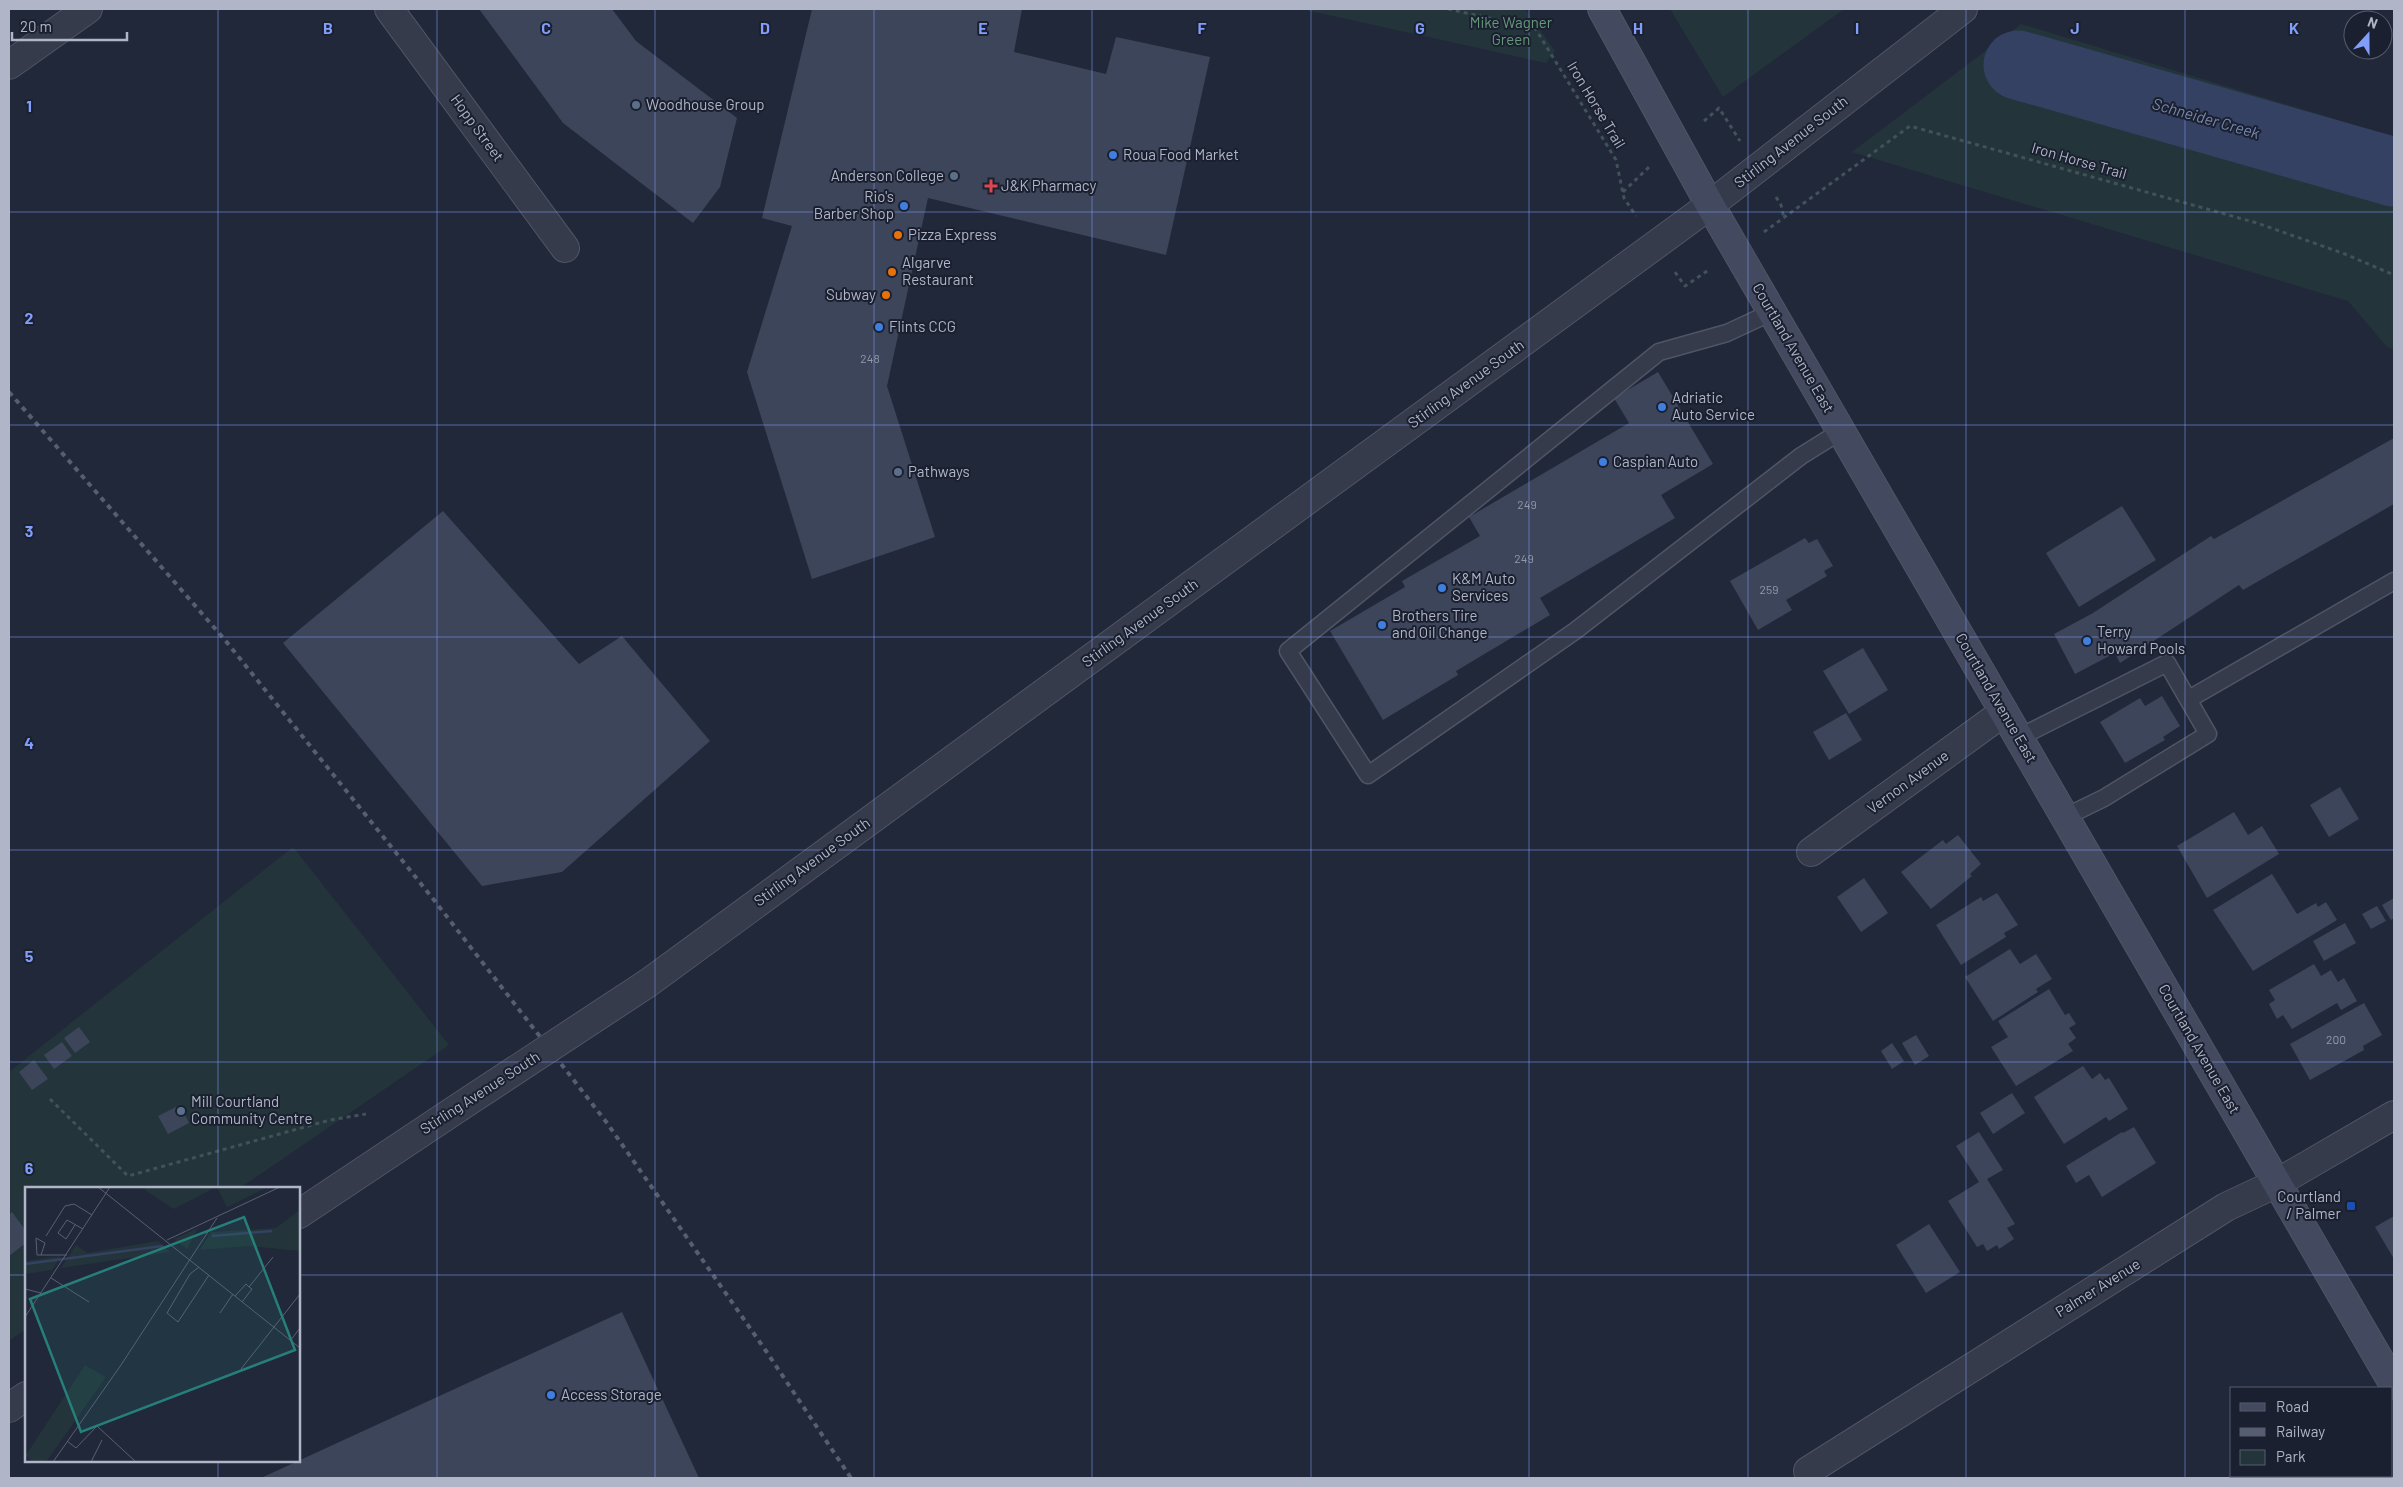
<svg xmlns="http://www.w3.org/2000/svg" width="2403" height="1487" font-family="Barlow,sans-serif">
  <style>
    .green { fill: #23353b }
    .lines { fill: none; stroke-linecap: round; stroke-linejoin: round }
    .river { stroke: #344162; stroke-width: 69 }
    .building { fill: #3d455b }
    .service-casing { stroke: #505565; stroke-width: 19 }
    .minor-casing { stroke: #505565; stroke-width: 30 }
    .tertiary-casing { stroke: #505565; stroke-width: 30 }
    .secondary-casing { stroke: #505565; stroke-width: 30 }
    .path { stroke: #415259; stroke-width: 3; stroke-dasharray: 4 4; stroke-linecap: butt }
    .service { stroke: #353b4b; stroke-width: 16 }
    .minor { stroke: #353b4b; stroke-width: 28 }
    .tertiary { stroke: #353b4b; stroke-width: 28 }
    .secondary { stroke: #43495e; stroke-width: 28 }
    .rail { stroke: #575e72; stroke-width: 4; stroke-dasharray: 5 5; stroke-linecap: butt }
    .tertiary-bridge-casing { stroke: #505565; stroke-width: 30; stroke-linecap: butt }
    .tertiary-bridge { stroke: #353b4b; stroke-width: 28 }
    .grid { fill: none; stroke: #819efa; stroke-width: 1; stroke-opacity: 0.55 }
    .service-dot { fill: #5c6f8a; stroke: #1a202f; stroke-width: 2 }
    .shop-dot { fill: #3f7fe0; stroke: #1a202f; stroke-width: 2 }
    .health-dot { fill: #e0444e; stroke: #1a202f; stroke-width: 2 }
    .food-dot { fill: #e8710a; stroke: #1a202f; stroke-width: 2 }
    .transit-dot { fill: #1a4fb4; stroke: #1a202f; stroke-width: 2 }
    .labels { text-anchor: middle; stroke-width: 4; stroke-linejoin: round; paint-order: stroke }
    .number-label { font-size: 12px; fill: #9399ac }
    .park-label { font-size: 15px; fill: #669879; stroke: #1a202f }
    .poi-label { font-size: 15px; fill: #b0b5c7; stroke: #1a202f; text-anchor: start }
    .street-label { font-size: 15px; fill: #b0b5c7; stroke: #1a202f }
    .water-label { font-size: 16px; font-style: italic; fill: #7786b0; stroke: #1a202f }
    .inset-river { fill: none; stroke: #344162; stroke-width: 2.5 }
    .inset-road { fill: none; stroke: #5a6072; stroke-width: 1 }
    .view { fill: #277f7b; fill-opacity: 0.15; stroke: #277f7b; stroke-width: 2.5 }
    .inset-edge { fill: none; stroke: #b0b5c7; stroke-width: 2.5 }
    .grid-label { font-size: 16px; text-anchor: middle; font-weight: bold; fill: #819efa; stroke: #1a202f; stroke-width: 4; stroke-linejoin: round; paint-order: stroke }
  </style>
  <rect width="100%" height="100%" fill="#21283a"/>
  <path class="green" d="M1301,9H1525L1555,51L1546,63Z
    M1670,9H1844L1723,97Z
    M2021,24L2394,137V349L2387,347L2348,301L1852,152Z
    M293,847L449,1045L240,1188H26V1329L9,1341V1072Z"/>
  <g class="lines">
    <path class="river" d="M2018,65L2394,172"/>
  </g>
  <path class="building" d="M479,9H612L636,41L737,118L720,187L693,223L563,123Z
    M812,9H1022L1014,52L1106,74L1116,37L1210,57L1166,255L928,198L887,386L935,537L812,579L747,372L792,226L762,218Z
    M1658,372L1713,464L1661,495L1675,518L1540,598L1550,615L1456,671L1458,675L1383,720L1330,631L1405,587L1402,581L1480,536L1469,517L1629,423L1614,398Z
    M2394,438V504L2243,590L2239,585L2120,663L2115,653L2075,674L2054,634L2093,613L2211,536L2214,539Z
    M2122,506L2156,560L2079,607L2046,553Z
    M443,511L579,664L622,636L710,741L562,872L482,886L283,643Z
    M1805,538L1809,543L1817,539L1833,566L1824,571L1827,576L1786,600L1792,610L1758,630L1730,581Z
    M1863,648L1888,690L1849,714L1823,671Z
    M2162,696L2180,726L2163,737L2165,740L2125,763L2100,722L2140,698L2145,706Z
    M1846,713L1862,740L1829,760L1813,732Z
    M2340,787L2359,819L2329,837L2310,805Z
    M2234,812L2248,835L2262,826L2279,854L2207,898L2177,846Z
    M1958,835L1981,864L1970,874L1972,876L1931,909L1901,872L1943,840L1946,844Z
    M2272,874L2297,914L2316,903L2318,907L2326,902L2337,920L2253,971L2213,910Z
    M1864,878L1888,913L1861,932L1837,897Z
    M1997,893L2018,925L2004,933L2006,937L1961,965L1936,925L1981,897L1983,901Z
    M2394,898V918L2391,920L2382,905Z
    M2377,906L2386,921L2371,929L2362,914Z
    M2345,923L2356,943L2324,961L2313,941Z
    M2010,949L2020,964L2036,954L2052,979L2036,989L2038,992L1993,1021L1965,977Z
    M2314,964L2321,976L2331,970L2338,982L2344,978L2357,1001L2341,1010L2337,1003L2292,1029L2283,1015L2277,1019L2269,1004L2275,1000L2269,990Z
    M2049,989L2065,1015L2069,1013L2076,1024L2069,1028L2076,1038L2068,1044L2073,1051L2016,1086L1991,1047L2008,1037L1998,1021Z
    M2364,1003L2382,1035L2363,1046L2364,1050L2310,1080L2290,1044Z
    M79,1027L90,1042L75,1053L64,1038Z
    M1916,1035L1929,1056L1915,1065L1902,1043Z
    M62,1042L72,1056L54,1069L44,1055Z
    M1892,1043L1904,1061L1892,1069L1881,1051Z
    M34,1060L48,1079L32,1090L19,1072Z
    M2083,1066L2092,1079L2100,1073L2105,1080L2109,1078L2128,1109L2109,1121L2106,1117L2064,1144L2034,1097Z
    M2012,1093L2025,1113L1993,1134L1980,1113Z
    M180,1105L189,1123L168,1134L158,1116Z
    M2134,1127L2156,1163L2102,1197L2089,1175L2076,1183L2066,1166L2122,1132L2123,1133Z
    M1979,1132L2003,1170L1987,1179L2015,1224L2007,1228L2014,1239L1999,1249L1997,1245L1987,1251L1983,1244L1977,1247L1948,1201L1979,1182L1956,1146Z
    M12,1212L26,1231V1243L9,1256V1215Z
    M2394,1216V1259L2375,1227Z
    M1929,1224L1960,1272L1926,1293L1896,1245Z
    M622,1312L699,1478H261Z"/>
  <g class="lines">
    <g class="service-casing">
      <path id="service" d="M1772,312L1727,333L1659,352L1288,651L1368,775L1575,631L1801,456L1841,431
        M2189,699L2394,581
        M2018,738L2167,663L2208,734L2104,798L2065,817"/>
    </g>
    <g class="minor-casing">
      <path id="minor" d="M389,9L565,248
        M9,65L88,9
        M1811,852L2004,712
        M1808,1471L2226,1207L2277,1183L2394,1115"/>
    </g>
    <g class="tertiary-casing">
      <path id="tertiary" d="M648,983L1710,205L1963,9
        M299,1214L458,1108
        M9,1408L26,1396"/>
    </g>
    <g class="secondary-casing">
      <path id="secondary" d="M1602,9L1710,205L2394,1385"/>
    </g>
    <path class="path" d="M1448,9L1535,28L1616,160L1624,198L1636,216
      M1704,121L1719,108L1740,141
      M1623,192L1649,167
      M1776,197L1781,205L1784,218
      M1764,232L1910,126L2257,223L2345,254L2394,275
      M1675,272L1685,286L1710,269
      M50,1099L128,1176L330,1120L366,1114"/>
    <use href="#service" class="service"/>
    <use href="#minor" class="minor"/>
    <use href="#tertiary" class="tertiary"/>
    <use href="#secondary" class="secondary"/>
    <path class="rail" d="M9,392L225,640L434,900L607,1123L766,1351L851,1478"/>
    <g class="tertiary-bridge-casing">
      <path id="tertiary-bridge" d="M458,1108L648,983"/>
    </g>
    <use href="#tertiary-bridge" class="tertiary-bridge"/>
  </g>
  <path class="grid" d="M218,9V1188M437,9V1478M655,9V1478M874,9V1478M1092,9V1478M1311,9V1478M1529,9V1478M1748,9V1478M1966,9V1478M2185,9V1478M9,212H2394M9,425H2394M9,637H2394M9,850H2394M9,1062H2394M9,1275H26M299,1275H2394M218,1461V1478"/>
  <g class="service-dot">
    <circle cx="636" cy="105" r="5"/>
    <circle cx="954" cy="176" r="5"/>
    <circle cx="898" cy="472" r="5"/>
    <circle cx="181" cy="1111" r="5"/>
  </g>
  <g class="shop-dot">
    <circle cx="1113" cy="155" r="5"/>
    <circle cx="904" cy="206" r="5"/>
    <circle cx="879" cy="327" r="5"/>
    <circle cx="1662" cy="407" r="5"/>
    <circle cx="1603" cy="462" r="5"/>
    <circle cx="1442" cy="588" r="5"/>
    <circle cx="1382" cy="625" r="5"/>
    <circle cx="2087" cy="641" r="5"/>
    <circle cx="551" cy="1395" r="5"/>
  </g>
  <path class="health-dot" d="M988.5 178.5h5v5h5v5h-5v5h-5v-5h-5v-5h5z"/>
  <g class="food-dot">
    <circle cx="898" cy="235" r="5"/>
    <circle cx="892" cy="272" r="5"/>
    <circle cx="886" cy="295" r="5"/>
  </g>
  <rect class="transit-dot" x="2346" y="1201" width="10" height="10" rx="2.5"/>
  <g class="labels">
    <g class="number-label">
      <text x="870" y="363">248</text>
      <text x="1527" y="509">249</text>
      <text x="1524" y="563">249</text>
      <text x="1769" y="594">259</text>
      <text x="2336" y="1044">200</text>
    </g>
    <g class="park-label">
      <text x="1511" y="28">Mike Wagner<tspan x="1511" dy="17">Green</tspan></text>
    </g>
    <g class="poi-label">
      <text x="646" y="110">Woodhouse Group</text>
      <text x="1123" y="160">Roua Food Market</text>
      <text x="944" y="181" text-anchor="end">Anderson College</text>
      <text x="1001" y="191">J&amp;K Pharmacy</text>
      <text x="894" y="202" text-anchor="end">Rio's<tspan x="894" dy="17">Barber Shop</tspan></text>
      <text x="908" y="240">Pizza Express</text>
      <text x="902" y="268">Algarve<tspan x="902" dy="17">Restaurant</tspan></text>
      <text x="876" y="300" text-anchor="end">Subway</text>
      <text x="889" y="332">Flints CCG</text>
      <text x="1672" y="403">Adriatic<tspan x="1672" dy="17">Auto Service</tspan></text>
      <text x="1613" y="467">Caspian Auto</text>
      <text x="908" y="477">Pathways</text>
      <text x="1452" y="584">K&amp;M Auto<tspan x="1452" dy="17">Services</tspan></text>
      <text x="1392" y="621">Brothers Tire<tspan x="1392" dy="17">and Oil Change</tspan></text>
      <text x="2097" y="637">Terry<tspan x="2097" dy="17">Howard Pools</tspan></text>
      <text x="191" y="1107">Mill Courtland<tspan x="191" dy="17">Community Centre</tspan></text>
      <text x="2341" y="1202" text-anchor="end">Courtland<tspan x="2341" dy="17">/ Palmer</tspan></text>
      <text x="561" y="1400">Access Storage</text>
    </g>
    <g class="street-label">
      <text transform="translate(1596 105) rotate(59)" y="5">Iron Horse Trail</text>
      <text transform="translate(477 128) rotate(54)" y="5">Hopp Street</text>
      <text transform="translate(1791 142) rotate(-38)" y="5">Stirling Avenue South</text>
      <text transform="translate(2079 161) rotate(16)" y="5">Iron Horse Trail</text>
      <text transform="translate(1793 348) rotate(60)" y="5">Courtland Avenue East</text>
      <text transform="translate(1466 384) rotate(-36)" y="5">Stirling Avenue South</text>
      <text transform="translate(1140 623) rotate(-36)" y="5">Stirling Avenue South</text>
      <text transform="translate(1996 698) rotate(60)" y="5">Courtland Avenue East</text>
      <text transform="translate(1908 782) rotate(-36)" y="5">Vernon Avenue</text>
      <text transform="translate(812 862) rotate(-36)" y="5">Stirling Avenue South</text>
      <text transform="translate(2199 1049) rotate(60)" y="5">Courtland Avenue East</text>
      <text transform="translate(480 1093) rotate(-33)" y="5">Stirling Avenue South</text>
      <text transform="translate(2098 1288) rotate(-32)" y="5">Palmer Avenue</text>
    </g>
    <g class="water-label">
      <text transform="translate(2206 118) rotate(16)" y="6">Schneider Creek</text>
    </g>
  </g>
  <g transform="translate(25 1187)">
    <rect width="275" height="275" fill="#21283a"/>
    <path d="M122,0H191L149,22L120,3ZM192,0H243L202,20ZM275,23V64L224,59L175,63L186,45L251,41ZM173,41L162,62L149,52ZM133,54L145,65L36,81L51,58L62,66ZM36,69L27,83L0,87V74ZM60,178L81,190L21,275H7L1,268Z" fill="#23353b"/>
    <path class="inset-river" d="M187,49L247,44M0,77L138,59"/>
    <path class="inset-road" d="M73,0L275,161M50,38L41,52L33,46L42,33L58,42M21,49L40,19L49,17L67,28M142,53L255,0M16,68L20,56L11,51L12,68H42M174,80L165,87L142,126L153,135L184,88M26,91L64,115M224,100L248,70M0,102L16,106M210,109L221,97L224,100L227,102L217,115M195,126L208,107M0,130L85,0M265,154L275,141M216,182L275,107M42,254L51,261L72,239L111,275M28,275L96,178L192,31M66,275L77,253"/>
    <path class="view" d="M219,30L270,163L56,245L5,112Z"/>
    <rect width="275" height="275" class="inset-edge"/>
  </g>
  <g class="grid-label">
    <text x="328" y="34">B</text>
    <text x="546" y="34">C</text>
    <text x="765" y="34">D</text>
    <text x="983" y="34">E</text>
    <text x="1202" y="34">F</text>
    <text x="1420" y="34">G</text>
    <text x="1638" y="34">H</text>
    <text x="1857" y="34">I</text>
    <text x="2075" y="34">J</text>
    <text x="2294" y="34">K</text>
    <text x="29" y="112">1</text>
    <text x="29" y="324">2</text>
    <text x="29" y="537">3</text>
    <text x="29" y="749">4</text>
    <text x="29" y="962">5</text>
    <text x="29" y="1174">6</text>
  </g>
  <rect width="2403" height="1487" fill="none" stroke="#b0b5c7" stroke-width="20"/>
  <rect x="2230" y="1387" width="162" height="90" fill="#1a202f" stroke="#565c6c"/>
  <rect x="2240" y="1403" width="25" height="8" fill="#43495e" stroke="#565c6c"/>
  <text x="2276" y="1412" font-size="15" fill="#b0b5c7">Road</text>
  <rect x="2240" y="1428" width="25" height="8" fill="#575e72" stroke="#565c6c"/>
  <text x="2276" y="1437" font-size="15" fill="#b0b5c7">Railway</text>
  <rect x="2240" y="1450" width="25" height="15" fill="#23353b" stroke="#565c6c"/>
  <text x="2276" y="1462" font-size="15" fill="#b0b5c7">Park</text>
  <g transform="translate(2368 35) rotate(21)"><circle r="24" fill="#1a202f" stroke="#565c6c"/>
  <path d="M0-4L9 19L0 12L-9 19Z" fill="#819efa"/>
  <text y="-8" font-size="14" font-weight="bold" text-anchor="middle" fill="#b0b5c7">N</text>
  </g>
  <path d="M12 32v8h115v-8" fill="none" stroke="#b0b5c7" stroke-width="2.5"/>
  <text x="20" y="32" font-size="15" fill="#b0b5c7" stroke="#1a202f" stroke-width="4" paint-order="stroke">20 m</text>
</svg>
